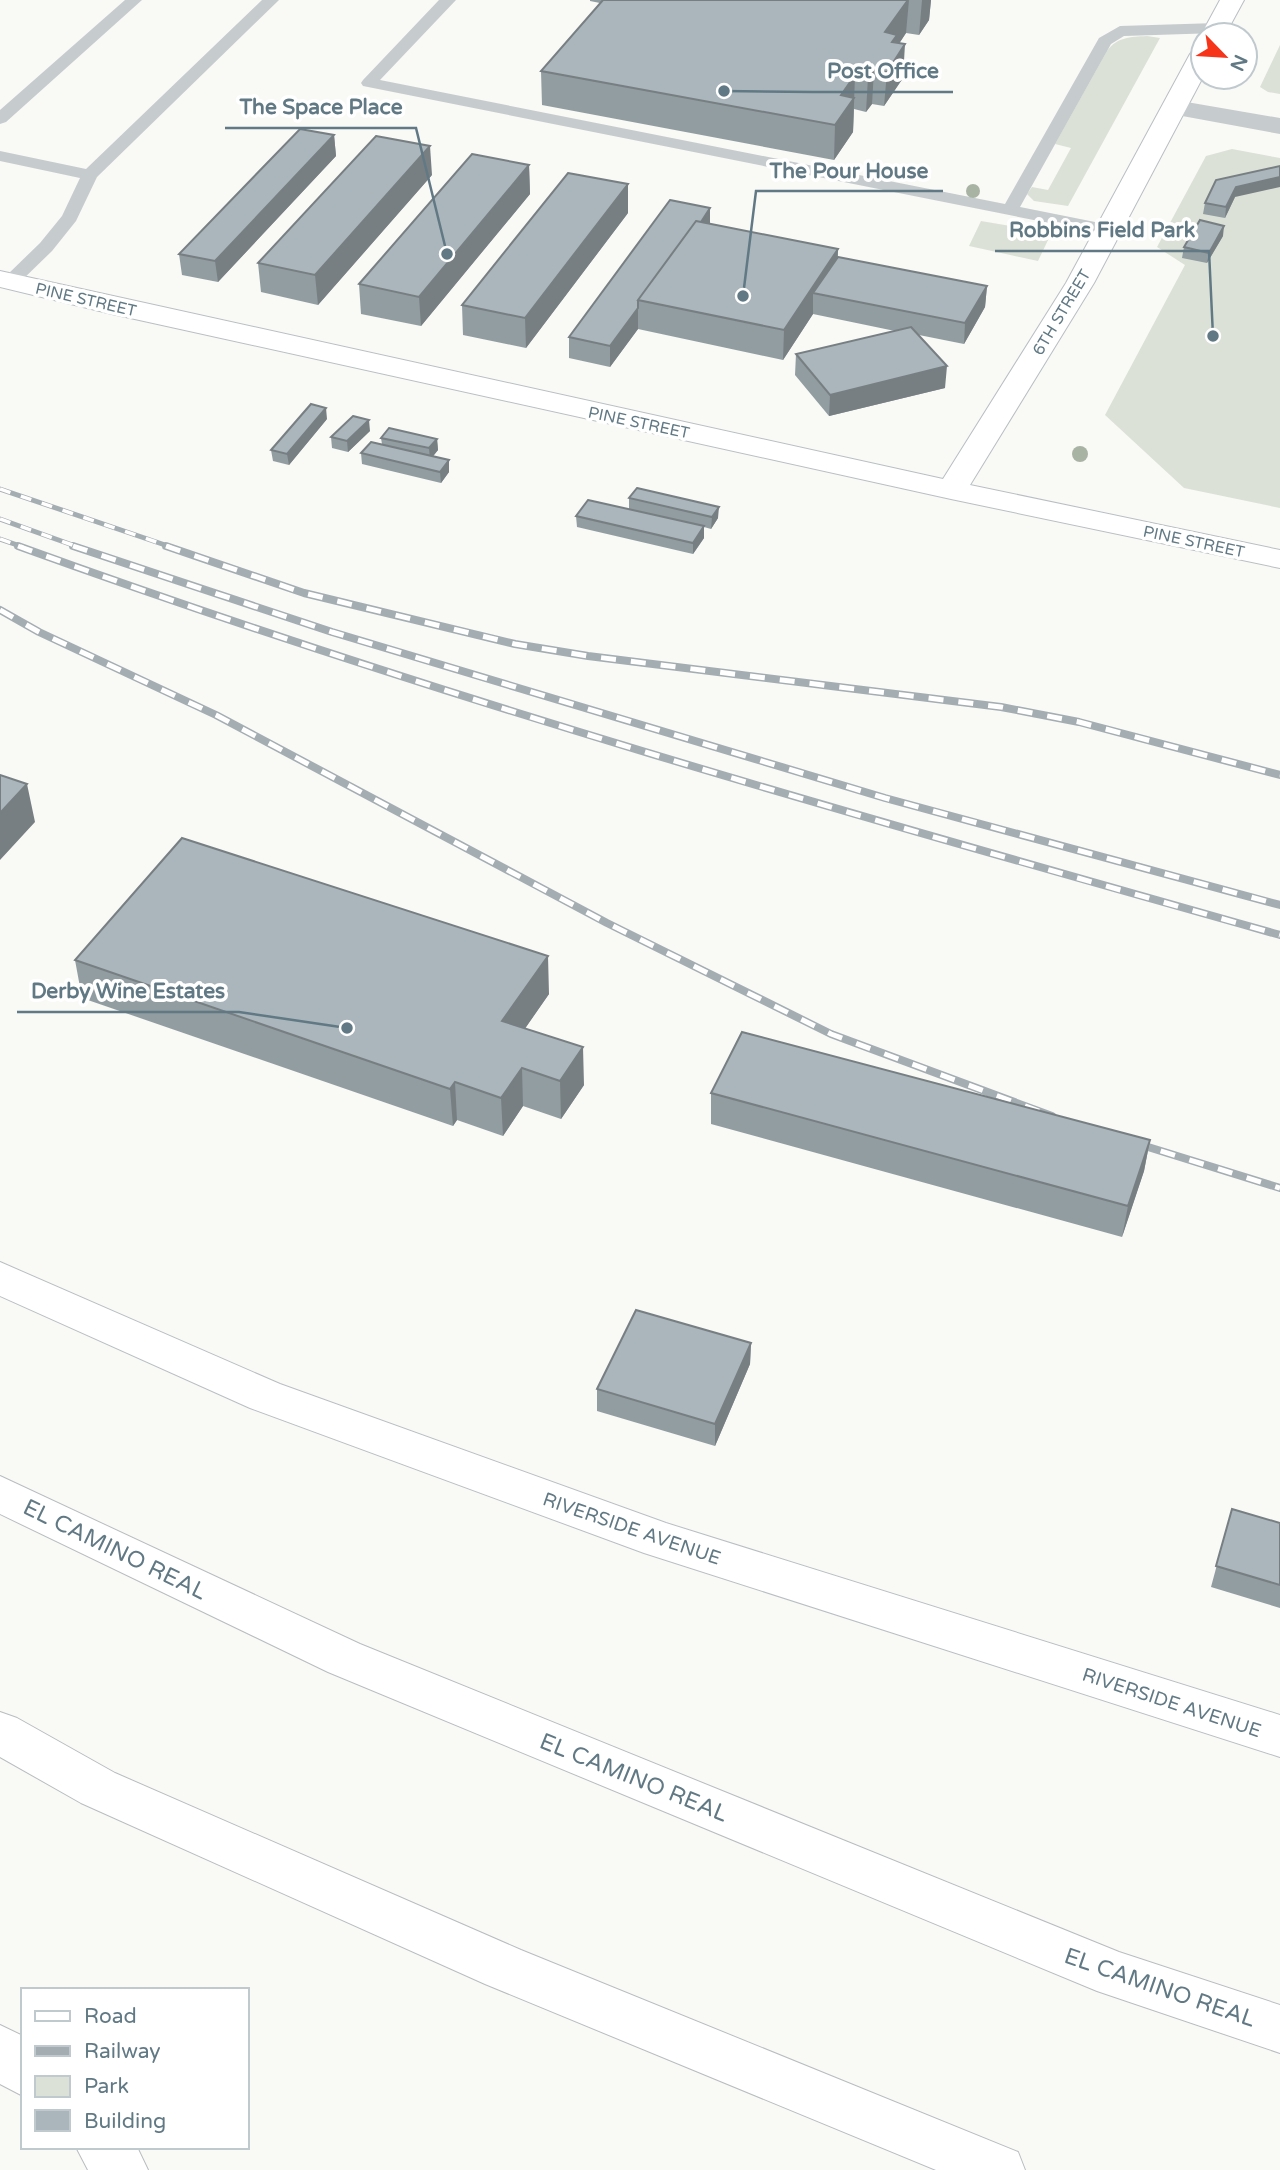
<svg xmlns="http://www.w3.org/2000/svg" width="1280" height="2170" font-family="'Varela Round',sans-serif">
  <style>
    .green { fill: #dbe1d6 }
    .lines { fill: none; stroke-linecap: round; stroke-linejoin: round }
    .secondary-casing { stroke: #b8bfc3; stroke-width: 2 }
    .highway-casing { stroke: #b8bdc0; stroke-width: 2 }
    .lane { fill: #c6cbce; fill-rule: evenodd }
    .street { fill: #c6cbce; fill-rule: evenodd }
    .secondary { fill: #fff; fill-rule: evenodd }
    .highway { fill: #fff; fill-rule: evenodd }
    .rail-far1-casing { stroke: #a4adb2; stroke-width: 5 }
    .rail-casing { stroke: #a4adb2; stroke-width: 8 }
    .rail-far1 { stroke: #fff; stroke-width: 3.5; stroke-dasharray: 11; stroke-linecap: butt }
    .rail { stroke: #fff; stroke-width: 5; stroke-dasharray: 15; stroke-linecap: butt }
    .tree { fill: #a9b3a4 }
    .wall { fill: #929da1 }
    .shaded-wall { fill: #777f83 }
    .building { fill: #aab6bb; stroke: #777f83; stroke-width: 2 }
    .labels { text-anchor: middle; stroke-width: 7; stroke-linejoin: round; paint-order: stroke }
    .far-street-label { font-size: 16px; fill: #617984; stroke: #fff }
    .street-label { font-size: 19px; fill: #617984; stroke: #fff }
    .near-street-label { font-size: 23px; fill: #617984; stroke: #fff }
    .leader { fill: none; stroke: #617984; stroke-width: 2.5 }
    .callout-dot { fill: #617984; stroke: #fff; stroke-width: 2.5 }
    .callout-label { font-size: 21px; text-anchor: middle; font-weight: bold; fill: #617984; stroke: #fff; stroke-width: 7; stroke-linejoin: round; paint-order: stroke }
  </style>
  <rect width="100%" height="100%" fill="#f9f9f6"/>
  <path class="green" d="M1147,36L1160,38L1068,206L1034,201L1027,194L1032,187L1048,190L1071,148L1055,144L1107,51C1117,37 1130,37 1147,36Z
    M1280,45V94L1268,92L1260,87Z
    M1232,149L1280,158V508L1184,488L1105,415L1185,265L1157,247L1206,156Z
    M981,221L1034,230L1032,235L1049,238L1038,261L969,246Z"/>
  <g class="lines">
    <g class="secondary-casing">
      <path id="secondary" d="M1220,0H1244L1225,35H1203V38L1201,35Z
        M1203,46V77L1094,283L970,485L1280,550V568L951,499L112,314L0,287V271L943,479L1066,283L1190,54L1194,49Z
        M0,1262L280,1384L666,1523L1280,1715V1757L644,1553L250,1408L0,1296Z"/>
    </g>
    <g class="highway-casing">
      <path id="highway" d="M0,1476L360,1644L1119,1952L1280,2005V2053L1097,1991L328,1672L0,1514Z
        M0,1712L17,1718L115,1773L521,1950L1018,2152L1025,2170H936L485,1984L81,1803L0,1757Z
        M0,2025L23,2036V2096L0,2084Z
        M76,2147H137L148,2170H88Z"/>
    </g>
    <path class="lane" d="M125,0H142L6,122L0,124V110Z
      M262,0H279L97,177L76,221L52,251L17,285H5L2,281L5,277L40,243L62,216L80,178L0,161V151L86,169Z
      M439,0H456L380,80L1005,204L1099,38L1120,26L1217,23L1225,28L1217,33L1124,36L1111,44L1020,207L1115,226L1118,230L1109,235L363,86L361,83L363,80Z"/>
    <path class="street" d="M1175,100L1280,118V134L1166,113L1162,108L1166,103Z"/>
    <use href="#secondary" class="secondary"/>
    <use href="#highway" class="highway"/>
    <g class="rail-far1-casing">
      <path id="rail-far1" d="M0,489L171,547
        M0,519L78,547
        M0,539L23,547"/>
    </g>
    <g class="rail-casing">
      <path id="rail" d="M18,546C432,696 857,816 1280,935
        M73,546L332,632L885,798L1280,905
        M166,546L304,593L515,644L588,656L1001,707L1079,722L1280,775
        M0,610L39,632L216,715L607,923L831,1034L1052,1116
        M1132,1142L1280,1188"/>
    </g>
    <use href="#rail-far1" class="rail-far1"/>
    <use href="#rail" class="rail"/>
  </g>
  <g class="tree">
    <circle cx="883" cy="174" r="7"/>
    <circle cx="973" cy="191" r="7"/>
    <circle cx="1080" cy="454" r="8"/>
  </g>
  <path class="wall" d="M590,0H931L929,20L919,35L906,33L899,43L903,78L884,106L872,104L866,112L854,109L853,132L834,160L542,105L541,71L600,3L590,1Z
    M334,135L336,156L218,282L182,275L179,254Z
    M529,165L530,194L421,326L361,314L359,284Z
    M432,175L318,305L261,292L258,263Z
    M1235,197L1225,218L1203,214L1205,203Z
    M710,208V224L838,249V257L987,286L985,307L964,344L919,335L945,388L829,416L795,375L796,354L895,331L813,314L783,360L638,329L610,367L569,358V337Z
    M628,213L526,348L463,335L462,305Z
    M1223,236L1207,263L1182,258L1184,247Z
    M327,419L289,465L273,461L271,450Z
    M370,431L348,452L332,448L331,437Z
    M381,438L437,439L438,450L433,456L449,460V472L441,483L362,464L361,453L382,444Z
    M629,498L718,518L711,529L704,527V538L693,554L577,527L576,516L629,509Z
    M75,960L549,994L525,1028L584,1085L561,1119L523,1106L503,1136L457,1120L453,1126L82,998Z
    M711,1093L1150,1140L1144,1171L1122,1237L711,1124Z
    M751,1343L750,1364L715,1446L597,1411V1389Z
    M1232,1509L1280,1523V1608L1211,1587Z"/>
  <path class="shaded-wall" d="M909,0L906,33L897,47L905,44L903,78L884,106L887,72L885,32Z
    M922,0H931L929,20L919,35Z
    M874,70L872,104L866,112L868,77Z
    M855,75L853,132L834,160L835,125L841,95Z
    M334,135L336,156L218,282L215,261Z
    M430,146L432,175L318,305L315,275Z
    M529,165L530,194L421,326L419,297Z
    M1280,177V187L1235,197L1225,218L1226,207L1236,187Z
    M628,184V213L526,348L525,318Z
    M710,208V229L643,301Z
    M1224,226L1223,236L1207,263L1209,253Z
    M838,249L836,278L813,293V314L783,360L784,330Z
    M987,286L985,307L964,344L965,323Z
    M638,308V329L610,367V346Z
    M947,366L945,388L829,416L830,395Z
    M326,408L327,419L289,465L287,454Z
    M369,420L370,431L348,452L347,441Z
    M437,439L438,450L430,460L429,448Z
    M449,460V472L441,483L440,472Z
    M719,507L718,518L711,529L712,517Z
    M704,526V538L693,554V543Z
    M27,784L35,822L0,860V813Z
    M548,956L549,994L504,1059L502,1021Z
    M583,1047L584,1085L561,1119L560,1081Z
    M522,1068L523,1106L503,1136L501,1098Z
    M455,1082L457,1120L453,1126L450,1089Z
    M1150,1140L1144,1171L1122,1237L1128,1206Z
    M751,1343L750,1364L715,1446V1424Z"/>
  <path class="building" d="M603,0H908L885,32L897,35L892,42L905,44L887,72L874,70L868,77L855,75L841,95L854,98L835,125L541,71Z
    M300,129L334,135L215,261L179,254Z
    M376,136L430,146L315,275L258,263Z
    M472,154L529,165L419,297L359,284Z
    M1280,166V177L1236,187L1226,207L1205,203L1216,180Z
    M568,173L628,184L525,318L462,305Z
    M670,200L710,208L701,222L696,221L638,300V308L610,346L569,337Z
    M1200,220L1224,226L1209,253L1184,247Z
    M696,221L838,249L784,330L638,300Z
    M838,257L987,286L965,323L813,293Z
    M911,327L947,366L830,395L796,354Z
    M311,404L326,408L287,454L271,450Z
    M353,416L369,420L347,441L331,437Z
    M389,428L437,439L429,448L381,438Z
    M371,442L449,460L440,472L361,453Z
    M637,488L719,507L712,517L629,498Z
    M588,500L704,526L693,543L576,516Z
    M0,775L27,784L0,813Z
    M182,838L548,956L502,1021L583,1047L560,1081L522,1068L501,1098L455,1082L450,1089L75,960Z
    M742,1032L1150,1140L1128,1206L711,1093Z
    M636,1310L751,1343L715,1424L597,1389Z
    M1232,1509L1280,1523V1585L1216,1566Z"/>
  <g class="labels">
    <g class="far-street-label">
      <text transform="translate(86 299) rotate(13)" y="6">PINE STREET</text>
      <text transform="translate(1061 312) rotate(-59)" y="6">6TH STREET</text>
      <text transform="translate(639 422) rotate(12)" y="6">PINE STREET</text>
      <text transform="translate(1194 541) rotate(12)" y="6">PINE STREET</text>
    </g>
    <g class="street-label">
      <text transform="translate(632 1528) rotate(19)" y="7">RIVERSIDE AVENUE</text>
      <text transform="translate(1172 1702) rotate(18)" y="7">RIVERSIDE AVENUE</text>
    </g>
    <g class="near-street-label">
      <text transform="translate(115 1549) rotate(26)" y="8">EL CAMINO REAL</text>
      <text transform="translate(634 1777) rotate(22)" y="8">EL CAMINO REAL</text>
      <text transform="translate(1160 1987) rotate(19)" y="8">EL CAMINO REAL</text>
    </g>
  </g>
  <path class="leader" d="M724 91L813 92H953M447 254L416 128H225M743 296L756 191H943M1213 336L1209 251H995M347 1028L239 1012H17"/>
  <g class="callout-dot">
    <circle cx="724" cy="91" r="7"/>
    <circle cx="447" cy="254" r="7"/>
    <circle cx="743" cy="296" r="7"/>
    <circle cx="1213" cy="336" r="7"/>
    <circle cx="347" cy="1028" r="7"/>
  </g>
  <g class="callout-label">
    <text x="883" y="78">Post Office</text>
    <text x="321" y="114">The Space Place</text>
    <text x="849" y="178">The Pour House</text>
    <text x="1102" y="237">Robbins Field Park</text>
    <text x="128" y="998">Derby Wine Estates</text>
  </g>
  <rect x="21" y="1988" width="228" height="161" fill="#ffffff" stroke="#c0c9ce" stroke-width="2"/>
  <rect x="35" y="2011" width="35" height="10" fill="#ffffff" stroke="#c0c9ce" stroke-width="2"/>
  <text x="84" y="2023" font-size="21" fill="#617984">Road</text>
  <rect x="35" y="2046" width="35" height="10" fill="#a4adb2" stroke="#c0c9ce" stroke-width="2"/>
  <text x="84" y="2058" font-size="21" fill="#617984">Railway</text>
  <rect x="35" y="2076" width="35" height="21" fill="#dbe1d6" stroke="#c0c9ce" stroke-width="2"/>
  <text x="84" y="2093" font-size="21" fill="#617984">Park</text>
  <rect x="35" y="2110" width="35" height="21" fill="#aab6bb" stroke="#c0c9ce" stroke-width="2"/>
  <text x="84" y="2128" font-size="21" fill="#617984">Building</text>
  <g transform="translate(1224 56) rotate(115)"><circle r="33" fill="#ffffff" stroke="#c0c9ce" stroke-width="2"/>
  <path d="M0-5L12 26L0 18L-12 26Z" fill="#f53419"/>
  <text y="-10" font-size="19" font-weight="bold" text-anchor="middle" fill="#617984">N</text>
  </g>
</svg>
